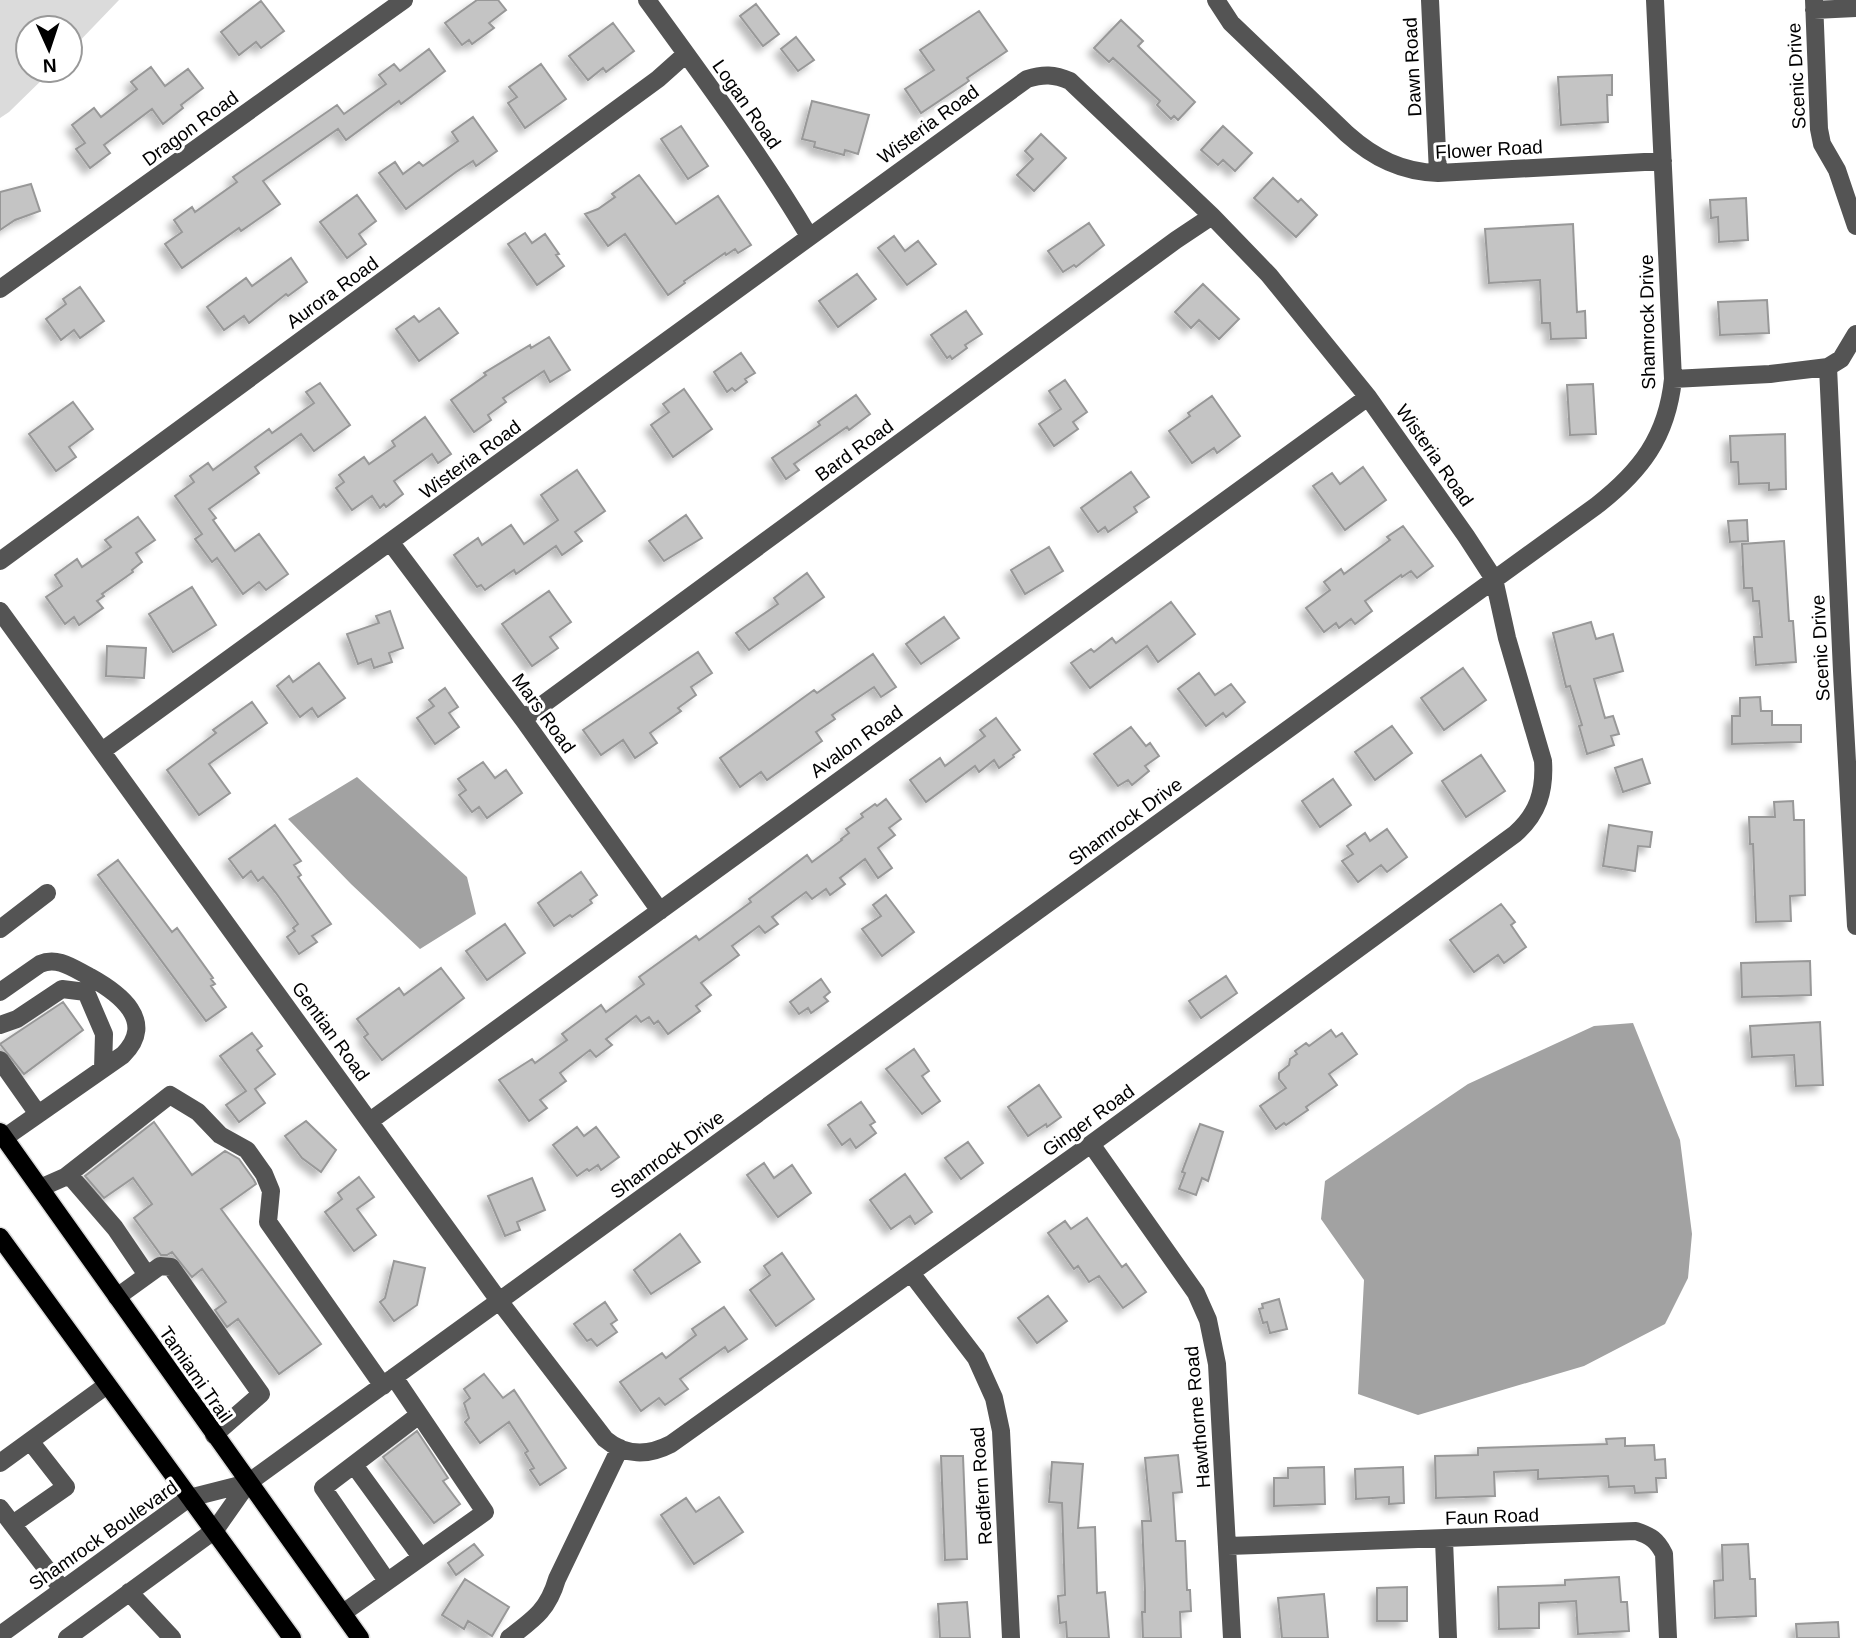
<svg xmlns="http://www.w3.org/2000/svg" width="1856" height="1638" font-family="Arial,sans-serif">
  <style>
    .green { fill: #dbdbdb }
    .water { fill: #a2a2a2 }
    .building { fill: #c4c4c4; stroke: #989898; stroke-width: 2; filter: url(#shadow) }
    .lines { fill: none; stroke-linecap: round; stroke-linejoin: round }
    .major-casing { stroke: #dbdbdb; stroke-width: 21 }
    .minor { stroke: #545454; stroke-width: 18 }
    .major { stroke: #000; stroke-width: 18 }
    .labels { text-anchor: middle; stroke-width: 6; stroke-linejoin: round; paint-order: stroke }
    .street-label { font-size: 19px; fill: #000; stroke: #fff }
  </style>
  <defs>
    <filter id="shadow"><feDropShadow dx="-6" dy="6" stdDeviation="3.5" flood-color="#0004"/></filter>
  </defs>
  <rect width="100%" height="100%" fill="#fff"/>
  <path class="green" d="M0,0H119L70,51V28H28V70H52L9,112L0,118Z"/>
  <path class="water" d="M357,777L467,877L476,914L420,949L351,884L288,819Z
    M1633,1023L1680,1140L1692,1234L1688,1278L1665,1324L1584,1366L1418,1415L1358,1394L1364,1280L1321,1219L1325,1181L1468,1084L1594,1026Z"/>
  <path class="building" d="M477,0H498L506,10L489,23L494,28L472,44L469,40L462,45L445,23Z
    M261,1L284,31L261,48L256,42L239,55L221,32Z
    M756,4L779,34L763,46L740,16Z
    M979,11L1007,51L967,78L969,81L921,113L905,89L934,70L920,50Z
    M1121,20L1143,41L1138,46L1195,102L1178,120L1174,116L1171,119L1157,105L1160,101L1113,58L1109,62L1094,48Z
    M613,23L634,51L606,72L603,68L588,80L569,56Z
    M796,37L814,60L798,71L781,49Z
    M429,49L445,71L401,104L399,101L346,140L338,129L263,181L280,204L241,231L239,228L182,268L165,244L182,232L174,220L192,207L195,212L237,182L233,177L337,105L344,114L386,84L379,75L394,64L400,71Z
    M541,64L566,99L525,128L508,103L517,97L509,87Z
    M151,67L165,86L188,69L203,88L181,105L183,108L163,124L152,109L104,145L110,153L90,168L76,149L85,143L72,125L94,108L101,117L137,89L131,82Z
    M1612,75V95H1607L1608,122L1561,125L1558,77Z
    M812,101L869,115L858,154L845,150L844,155L814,147L815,142L802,139Z
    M473,117L497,151L476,166L473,161L456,172L406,209L379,173L395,162L403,174L419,162L423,166L458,141L452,132Z
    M681,126L708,166L688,179L661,139Z
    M1223,126L1252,153L1235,171L1223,160L1218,165L1201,150Z
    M1041,134L1066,158L1034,191L1017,175L1033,159L1025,151Z
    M639,175L676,224L718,196L751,245L738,253L735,249L726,255L725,253L684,281L685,283L668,295L625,234L608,246L585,214L598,209L615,197L612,194Z
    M1273,178L1298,202L1301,199L1317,215L1296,237L1254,198Z
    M31,184L40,211L15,220L0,230V192Z
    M357,195L376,221L359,234L366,244L347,258L320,222Z
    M1746,198L1748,240L1719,242L1718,217L1711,218L1710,200Z
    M1089,223L1104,245L1076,267L1074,265L1063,272L1048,251Z
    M1573,224L1577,312L1585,311L1586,338L1551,339L1550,323H1542L1540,280L1489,283L1485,229Z
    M525,233L532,243L545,234L559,254L556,255L564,266L537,285L508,244Z
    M894,236L905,251L918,241L936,264L907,285L878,248Z
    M291,258L307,282L288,296L286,294L249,323L244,316L224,330L207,307L246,278L252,286Z
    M857,274L876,299L838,327L819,301Z
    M1203,284L1239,319L1219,339L1199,320L1191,328L1175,312Z
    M80,287L104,321L80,338L74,330L61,340L46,319L66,304L63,299Z
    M1767,300L1769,333L1720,335L1718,302Z
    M439,308L458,333L419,361L396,329L414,316L419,322Z
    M966,311L982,334L965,345L967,348L952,359L950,356L947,358L931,335Z
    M549,337L570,370L550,382L544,371L503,398L506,402L488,415L491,420L474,432L451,400L486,375L484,373L530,345L531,348Z
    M741,353L755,373L745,379L747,382L735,391L732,388L727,392L714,372Z
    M1065,380L1087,412L1073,422L1078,429L1054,446L1039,424L1061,409L1049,391Z
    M320,383L350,425L314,451L301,434L255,467L259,473L209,509L216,518L213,520L235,551L259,534L288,574L266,590L259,582L243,594L217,558L212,562L195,539L202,534L175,496L194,482L190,476L208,463L213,470L269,429L272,433L314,403L306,392Z
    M1593,384L1596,434L1570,435L1567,385Z
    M684,389L712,429L673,457L651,425L669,412L663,404Z
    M856,395L870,414L849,430L847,427L794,464L799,470L786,479L772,458L820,425L818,422Z
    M1212,396L1240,436L1217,453L1214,448L1192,463L1169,431L1190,416L1188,413Z
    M73,402L93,429L69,447L76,457L56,471L29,434Z
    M425,417L451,454L438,463L432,454L394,481L403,494L386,507L384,504L380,508L372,496L352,510L336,488L344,482L339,475L364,457L369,464L395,446L392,441Z
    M1785,434L1786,489L1769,490V483L1739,484L1738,462H1731L1730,436Z
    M1363,467L1386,500L1345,530L1313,486L1332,473L1340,484Z
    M577,470L605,511L575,532L582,541L562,555L556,546L516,574L514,570L485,590L481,585L477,587L454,555L478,538L482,545L511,525L524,544L558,520L541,495Z
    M1131,472L1149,497L1134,507L1137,512L1108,532L1105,527L1098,532L1081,508Z
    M686,515L702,538L664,561L649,541Z
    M138,517L155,540L136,553L142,562L132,570L133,572L102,594L104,596L97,601L103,608L79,625L74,617L65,624L46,597L62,586L55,575L77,559L82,567L111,547L105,540Z
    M1747,520L1748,541L1730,542L1728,521Z
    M1403,526L1433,566L1417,578L1411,571L1402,577L1401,575L1365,601L1372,611L1355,624L1351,619L1339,628L1336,623L1324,632L1306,608L1330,590L1324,582L1341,569L1344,574L1390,540L1387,537Z
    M1784,541L1789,621H1793L1796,662L1756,665L1754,637H1762L1759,601H1753L1752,588H1744L1742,544Z
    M1049,547L1063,571L1025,594L1011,570Z
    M807,573L824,597L749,650L736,633L778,604L774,598Z
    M192,587L216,625L173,652L149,614Z
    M549,591L571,622L550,637L558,648L532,666L502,624Z
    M1171,602L1195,634L1158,662L1147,646L1090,688L1071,663L1091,649L1094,652L1112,638L1116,643Z
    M390,611L403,648L389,653L392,662L374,668L371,659L358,664L347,634L379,623L376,616Z
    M944,617L959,638L921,664L906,644Z
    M1591,622L1596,639L1613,634L1623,671L1594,679L1605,718L1613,716L1619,734L1611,736L1614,745L1587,754L1579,726L1582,725L1570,686L1566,687L1553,633Z
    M107,646L146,648L144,678L106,676Z
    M698,652L712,673L691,687L696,695L678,708L681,711L650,733L657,743L635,758L623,740L601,755L583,730Z
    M873,654L896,687L881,697L874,687L832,715L835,719L816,732L822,741L767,780L761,772L740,787L720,758L814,690L817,693Z
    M319,663L345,698L318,717L312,708L300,717L277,686L289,676L293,682Z
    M1463,668L1486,700L1444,730L1421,698Z
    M1199,673L1215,695L1231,684L1245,702L1226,717L1223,713L1206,726L1178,689Z
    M445,688L458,707L449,713L459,727L435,744L417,718L434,706L429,700Z
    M1760,697L1761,711H1772V725H1801V742L1732,744V716H1740V698Z
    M252,702L267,723L209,764L230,793L199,815L167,770L216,733L213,730Z
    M996,718L1020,750L1013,755L1014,757L999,768L994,760L979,772L975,766L926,802L910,780L940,758L945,766L985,736L980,730Z
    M1392,726L1412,753L1375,780L1355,752Z
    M1131,727L1146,746L1150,743L1159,756L1145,766L1149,771L1132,785L1128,780L1118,786L1094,754Z
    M1481,755L1505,791L1466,817L1442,781Z
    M1642,759L1650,783L1623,792L1615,768Z
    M483,762L495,778L506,770L522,793L487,818L479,807L472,812L459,795L466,790L458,779Z
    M1333,779L1351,805L1320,827L1302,801Z
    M886,799L901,819L889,828L895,835L878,848L892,868L878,878L865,859L840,878L845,884L830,895L826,889L812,899L806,892L772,917L778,924L765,933L759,926L732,946L739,955L701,983L711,995L696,1006L700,1011L668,1034L658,1021L654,1024L649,1017L641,1022L636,1016L606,1039L612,1045L596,1057L590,1050L560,1073L566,1081L540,1100L547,1108L529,1121L499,1080L532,1059L535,1063L567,1040L562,1034L601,1005L606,1012L644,984L639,977L696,936L699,940L751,902L749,899L807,855L812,862L842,840L841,839L849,833L846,829L863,817L861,814L875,804L877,806Z
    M1793,801L1794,820H1804L1805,895L1790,896L1791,921L1756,922L1753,844H1750L1749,817H1775L1774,802Z
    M275,825L301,861L294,865L301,875L298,877L331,924L312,936L317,942L299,954L287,937L295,931L293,928L298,924L276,893L263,877L258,881L251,871L243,878L229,859Z
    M1609,825L1652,832L1650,847L1638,846L1635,871L1603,866Z
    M1387,829L1407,857L1387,872L1381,865L1358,882L1342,861L1353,854L1347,846L1365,833L1370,841Z
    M118,860L172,932L177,928L213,978L211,979L215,984L211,986L226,1007L206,1021L98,875Z
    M581,872L597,895L590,900L592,903L572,917L570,915L554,926L538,903Z
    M886,895L914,932L882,956L862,929L881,916L873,905Z
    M1501,904L1515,922L1511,925L1526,947L1504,963L1498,955L1474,972L1450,940Z
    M505,924L525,953L487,980L466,951Z
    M1810,961L1811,995L1742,997L1741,963Z
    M441,968L464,998L382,1060L364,1037L368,1034L357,1019L399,988L404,995Z
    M1226,976L1237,993L1201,1018L1189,1001Z
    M821,979L830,992L824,997L828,1001L811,1013L808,1008L799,1014L790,1002Z
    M63,1002L83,1030L24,1074L0,1044Z
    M1820,1022L1823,1085L1796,1086L1794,1055L1752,1057L1750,1026Z
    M1331,1030L1336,1037L1342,1033L1357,1054L1329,1074L1337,1085L1306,1107L1308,1110L1286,1125L1284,1123L1276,1129L1260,1106L1286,1088L1279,1079V1073L1289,1065L1290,1059L1297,1054L1295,1051L1306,1043L1309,1046Z
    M252,1033L262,1046L257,1050L275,1074L255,1089L265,1103L239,1122L226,1105L246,1091L220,1056Z
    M914,1049L929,1071L922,1076L940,1101L922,1114L886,1069Z
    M1039,1085L1061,1117L1047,1127L1046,1124L1028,1136L1008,1107Z
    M861,1102L875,1122L870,1125L876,1133L856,1148L850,1139L842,1145L828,1125Z
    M306,1121L336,1150L321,1172L302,1158L285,1136Z
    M154,1122L192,1175L225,1151L239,1159L254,1180L256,1184L221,1209L321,1344L279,1374L238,1319L227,1327L215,1310L226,1302L202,1269L192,1277L172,1252L167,1255H161L134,1218L152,1204L133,1178L104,1198L85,1176Z
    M1200,1124L1223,1132L1208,1181L1202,1178L1196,1195L1179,1189L1185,1173L1182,1172Z
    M577,1127L584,1136L596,1127L619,1157L601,1170L598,1165L589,1171L587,1169L577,1176L553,1145Z
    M968,1142L983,1163L961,1179L945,1158Z
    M764,1163L774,1178L792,1165L811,1193L778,1217L747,1175Z
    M905,1174L932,1212L915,1224L910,1216L891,1229L870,1200Z
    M359,1177L374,1197L357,1209L376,1235L354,1251L325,1212L342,1199L338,1193Z
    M532,1178L545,1210L517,1222L520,1230L505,1236L488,1196Z
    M1087,1218L1122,1267L1126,1264L1146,1292L1123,1308L1099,1276L1089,1282L1078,1266L1074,1269L1048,1233L1065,1221L1071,1229Z
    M680,1234L700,1262L651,1294L634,1270Z
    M782,1253L814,1299L776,1326L750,1290L770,1275L764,1266Z
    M394,1261L425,1268L417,1305L394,1321L380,1302L385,1298Z
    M1048,1296L1067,1321L1037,1343L1018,1318Z
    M1279,1299L1287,1329L1270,1333L1267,1322L1263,1323L1259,1309L1263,1308L1262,1304Z
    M605,1302L617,1320L611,1324L617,1332L597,1346L591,1339L587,1341L574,1324Z
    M724,1307L747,1339L728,1352L725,1347L680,1379L688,1389L665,1405L659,1398L641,1411L620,1382L662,1353L666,1358L696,1335L692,1329Z
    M484,1374L503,1398L514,1390L566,1468L540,1485L530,1470L534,1468L525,1453L528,1451L509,1422L480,1443L465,1422L469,1418L464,1403L470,1398L464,1389Z
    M417,1431L448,1478L443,1481L460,1504L434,1523L383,1457Z
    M1625,1438V1446L1654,1445L1655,1460L1665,1459L1666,1478H1656L1657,1492L1635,1493L1634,1486L1609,1487L1608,1476L1538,1479V1470L1494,1472L1495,1496L1436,1498L1435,1456L1478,1455V1448L1607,1444L1606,1439Z
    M1178,1455L1182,1492L1173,1493L1176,1541H1185L1187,1590H1190L1191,1611L1180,1612L1181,1638H1143L1142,1612H1145V1591L1142,1521H1151L1145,1458Z
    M941,1456H963L967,1559L945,1560Z
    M1052,1462L1083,1464L1078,1528L1095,1527L1097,1593L1105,1592L1109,1638H1067L1066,1622L1060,1623L1058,1596L1065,1595L1062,1503L1049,1502Z
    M1324,1467L1325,1504L1274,1506V1478H1288V1468Z
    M1403,1467L1404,1503L1389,1504V1497L1356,1499L1355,1469Z
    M719,1497L743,1532L694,1564L661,1515L686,1498L696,1512Z
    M474,1544L483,1555L456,1575L448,1563Z
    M1748,1544L1750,1579H1755L1756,1616L1715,1618L1714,1581L1723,1580L1722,1545Z
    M1619,1577L1621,1602H1627L1629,1631L1578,1634L1576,1601L1539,1603V1628L1499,1629L1498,1587L1565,1585V1580Z
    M465,1579L509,1607L492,1636L468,1621L464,1629L442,1615Z
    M1407,1587V1621H1377V1588Z
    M1324,1594L1328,1638H1282L1278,1598Z
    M967,1602L970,1638H940L938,1604Z
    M1838,1622L1839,1638H1797L1796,1624Z"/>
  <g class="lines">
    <g class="major-casing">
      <path id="major" d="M0,1132L360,1638
        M0,1237L292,1638"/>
    </g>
    <path class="minor" d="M647,0C703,77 760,154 809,236
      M1216,0L1231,23L1347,134C1374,158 1402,172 1438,173L1663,161
      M1430,0L1438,173
      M1814,0L1819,129L1822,144L1837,170L1856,226
      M1814,10L1856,8
      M0,289L404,0
      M1856,334L1841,359L1828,367L1842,671L1856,926
      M1673,379L1770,374L1828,367
      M391,543L523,719L660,911
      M0,561L658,79L686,54
      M0,611L500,1302L605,1439C625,1456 648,1456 671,1444L1091,1144L1515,834C1538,814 1545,791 1543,761L1507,638L1494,579L1466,536L1368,397L1269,275L1212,216L1070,81C1054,74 1043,74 1027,79L102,751
      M523,719L1176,240L1212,216
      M0,929L47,893
      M0,992L40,964C58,956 74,969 90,977C119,993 157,1021 123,1055L4,1138
      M0,1025L17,1019L62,989L86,992L104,1034L103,1069
      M0,1060L38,1114
      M370,1121L1368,397
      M1091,1144L1196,1293L1208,1320L1217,1364L1232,1638
      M65,1177L170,1095L198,1112L220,1135L247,1150L264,1174L271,1191L268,1222L383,1386
      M40,1188L65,1177H71L115,1228L147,1275
      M911,1273L976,1358L994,1398L1001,1431L1011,1638
      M117,1297L160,1266L171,1267L261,1394L214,1435
      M0,1463L107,1385
      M354,1465L421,1557
      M0,1508L62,1589
      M13,1524L66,1487L30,1441
      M1444,1540L1448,1638
      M1228,1546L1636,1531C1651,1536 1657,1540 1664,1554L1668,1638
      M387,1581L323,1488L419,1415
      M129,1592L172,1638
      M343,1613L485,1512L394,1377
      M0,1635L189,1498L248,1483
      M67,1638L215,1530L248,1483L1596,506C1641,471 1667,437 1673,379L1655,0
      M509,1638C534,1619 548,1610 557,1579L620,1448"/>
    <use href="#major" class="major"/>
  </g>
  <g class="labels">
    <g class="street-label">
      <text transform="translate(1412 67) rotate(-93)" y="7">Dawn Road</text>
      <text transform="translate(1796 76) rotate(-93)" y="7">Scenic Drive</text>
      <text transform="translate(747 104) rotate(55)" y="7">Logan Road</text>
      <text transform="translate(928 124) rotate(-36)" y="7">Wisteria Road</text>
      <text transform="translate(190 128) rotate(-36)" y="7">Dragon Road</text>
      <text transform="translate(1489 149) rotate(-3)" y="7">Flower Road</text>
      <text transform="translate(332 292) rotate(-36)" y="7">Aurora Road</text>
      <text transform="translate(1647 322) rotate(-91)" y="7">Shamrock Drive</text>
      <text transform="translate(854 450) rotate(-36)" y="7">Bard Road</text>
      <text transform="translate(1435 455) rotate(55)" y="7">Wisteria Road</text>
      <text transform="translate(470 459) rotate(-36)" y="7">Wisteria Road</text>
      <text transform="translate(1820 648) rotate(-93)" y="7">Scenic Drive</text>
      <text transform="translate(544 713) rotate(54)" y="7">Mars Road</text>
      <text transform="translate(856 741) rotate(-36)" y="7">Avalon Road</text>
      <text transform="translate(1125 821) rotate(-36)" y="7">Shamrock Drive</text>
      <text transform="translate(331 1031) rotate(54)" y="7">Gentian Road</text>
      <text transform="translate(1088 1120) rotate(-36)" y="7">Ginger Road</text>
      <text transform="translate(667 1154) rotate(-36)" y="7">Shamrock Drive</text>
      <text transform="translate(196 1374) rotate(55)" y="7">Tamiami Trail</text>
      <text transform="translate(1197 1417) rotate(-95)" y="7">Hawthorne Road</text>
      <text transform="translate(981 1486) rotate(-94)" y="7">Redfern Road</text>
      <text transform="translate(1492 1516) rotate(-2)" y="7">Faun Road</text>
      <text transform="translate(103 1535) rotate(-35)" y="7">Shamrock Boulevard</text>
    </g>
  </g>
  <g transform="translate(49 49) rotate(177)"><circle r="33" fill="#ffffff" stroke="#999999" stroke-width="2"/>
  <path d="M0-5L12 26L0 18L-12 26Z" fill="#000000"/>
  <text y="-10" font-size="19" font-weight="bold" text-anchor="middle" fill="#000000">N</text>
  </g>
</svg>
